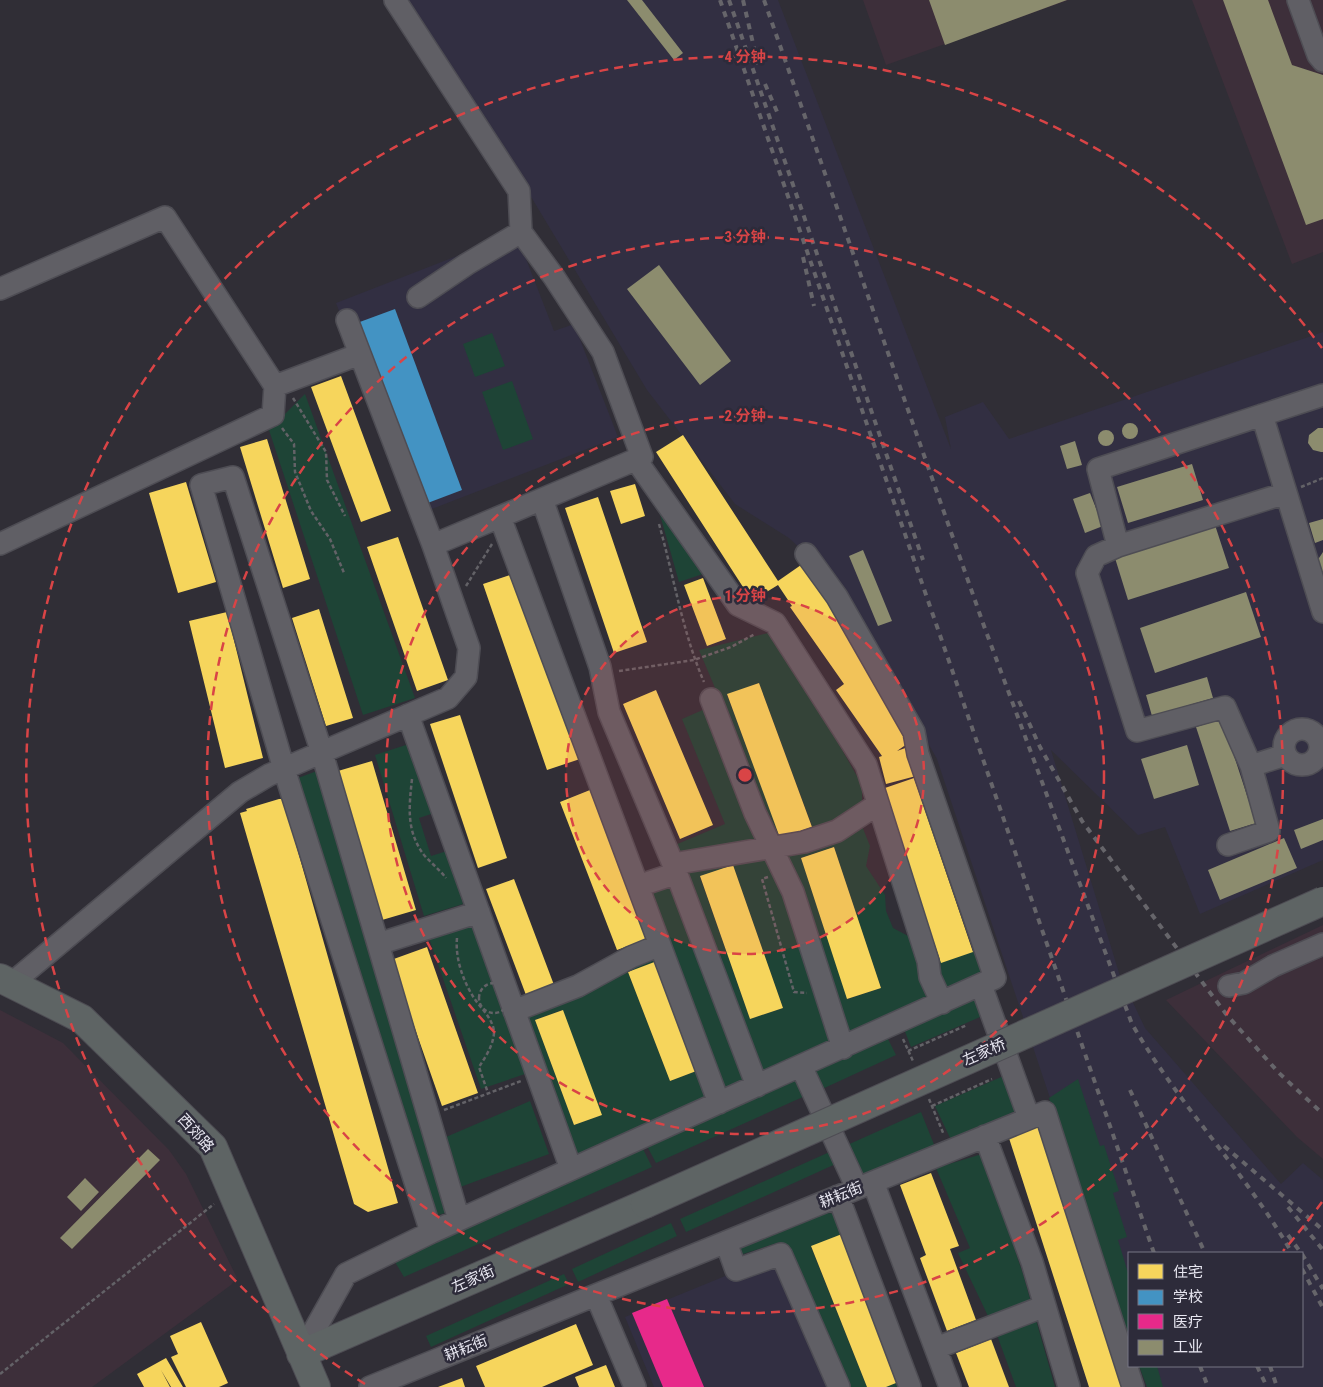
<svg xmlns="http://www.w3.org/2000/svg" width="1323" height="1387" font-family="'Roboto Condensed','Noto Sans SC',sans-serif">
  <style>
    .industrial { fill: #3d2f3a }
    .built { fill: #322f42 }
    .green { fill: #1e4436; fill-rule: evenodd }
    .homes { fill: #f6d55c }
    .schools { fill: #4393c3 }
    .health { fill: #e7298a }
    .industry { fill: #8c8c6e }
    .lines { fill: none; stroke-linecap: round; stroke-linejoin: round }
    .minor-casing { stroke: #4e4d54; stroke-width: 24 }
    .major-casing { stroke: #4e4d54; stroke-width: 30 }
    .path { stroke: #636267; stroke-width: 2.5; stroke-dasharray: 4 2.5; stroke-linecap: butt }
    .minor { stroke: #605f65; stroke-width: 21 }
    .major { stroke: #5e6464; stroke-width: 28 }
    .rail { stroke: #66656a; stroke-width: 4; stroke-dasharray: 6 6; stroke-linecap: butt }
    .major-bridge-casing { stroke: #4e4d54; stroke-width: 30; stroke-linecap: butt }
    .major-bridge { stroke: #5e6464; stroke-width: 28 }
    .ring { fill: none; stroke: #d94446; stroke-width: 2.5; stroke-dasharray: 9 6 }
    .labels { text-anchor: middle; stroke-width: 5; stroke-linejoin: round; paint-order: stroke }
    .street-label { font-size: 15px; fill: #e7e6f0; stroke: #2d2b3a }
    .centre { fill: #d94446; stroke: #2d2b3a; stroke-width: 2.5 }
    .ring-label { font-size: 15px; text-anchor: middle; font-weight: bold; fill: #d94446; stroke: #2d2b3a; stroke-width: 5; stroke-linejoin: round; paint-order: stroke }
  </style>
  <rect width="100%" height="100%" fill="#302e36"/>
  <path class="industrial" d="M863,0H1069L886,65Z
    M1192,0H1323V252L1292,264Z
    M1323,925V1159L1297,1137L1166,1000Z
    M0,1010L63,1043L169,1150L186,1174L237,1278L231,1285L92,1387H0Z"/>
  <path class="built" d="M403,0H778L951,449L945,417L983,402L1009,439L1323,332V860L1200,914L1165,827L1138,835L1051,750L1119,973L1145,1028L1281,1184L1303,1163L1323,1180V1387H1147L1140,1366H1302V1253H1129V1335L937,759L839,585L789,538L735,504L647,390L530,195Z
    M516,233L554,331L574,324L618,437L419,514L336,303Z
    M779,1254L833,1387H654L625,1317Z"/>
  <path class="green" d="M492,333L505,366L475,377L463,344Z
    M512,381L533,439L503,450L482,392Z
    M305,394L415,698L363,715L269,430Z
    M655,497L706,573L679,582Z
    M768,633L821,713L862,785V826L870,846L866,866L885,895L886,911L893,928L910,937L923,965L980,949L989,974L576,1155L525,1017L671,948L647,889L687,870L675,845L725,824L682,719L721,702L699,650ZM759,683L812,826L781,838L727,695ZM834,847L881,988L848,999L801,858ZM733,865L783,1008L750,1019L700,877ZM657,961L699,1070L670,1081L628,972ZM562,1010L601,1115L574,1125L535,1020Z
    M412,743L434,813L419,818L431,856L447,851L463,904L424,916L375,755Z
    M317,771L448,1212L432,1217L298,778Z
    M473,919L528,1073L481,1089L429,938Z
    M981,996L987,1014L911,1047L904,1029Z
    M887,1037L896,1055L820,1090L812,1072Z
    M1008,1074L1022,1108L951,1140L935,1106Z
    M1078,1079L1100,1146L1104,1145L1119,1191L1113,1193L1127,1237L1118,1240L1129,1276V1336L1049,1098Z
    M790,1080L800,1083L805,1096L656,1163L647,1146Z
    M530,1101L549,1154L455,1189L439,1140Z
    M921,1112L935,1147L861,1180L845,1146Z
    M642,1147L652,1167L404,1277L395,1262Z
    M834,1150L840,1162L686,1232L680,1219Z
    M982,1154L1023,1274L1055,1387H1016L997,1335L958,1253L970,1248L936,1168Z
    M826,1213L838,1214L904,1387H886L842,1234L811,1247L867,1387H845L780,1242L740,1255L736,1245Z
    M671,1223L677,1236L578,1282L572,1269Z
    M564,1274L569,1284L431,1347L426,1336Z
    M1139,1366H1157L1163,1387H1147Z"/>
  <path class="homes" d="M341,376L391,511L361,522L311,387Z
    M683,435L778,581L801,565L817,588L820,586L874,665L866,670L914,739L897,751L908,747L916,776L886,784L879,757L882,756L836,690L844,684L790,607L792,606L778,585L752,601L656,452Z
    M267,439L310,579L283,588L240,447Z
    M186,482L216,582L178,593L149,493Z
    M635,484L645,516L621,524L610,491Z
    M598,497L647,642L614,653L565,508Z
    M398,537L448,680L417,691L367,547Z
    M516,573L580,759L547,770L483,584Z
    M703,578L726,639L707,646L684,585Z
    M319,609L353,718L326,726L292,618Z
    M227,612L263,758L225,768L189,621Z
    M759,683L812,827L780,838L727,694Z
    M656,690L713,825L680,839L623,704Z
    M460,715L507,858L478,868L430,724Z
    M372,761L416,910L382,920L338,771Z
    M914,778L973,952L941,963L882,789Z
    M590,790L647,939L617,950L560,802Z
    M279,799H283L398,1203L368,1212L354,1204L240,813L247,811L246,809Z
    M834,847L881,988L847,999L801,858Z
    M733,865L783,1008L750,1019L700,876Z
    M514,879L554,985L526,995L486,889Z
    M427,947L478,1093L442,1106L391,960Z
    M657,961L699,1070L670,1081L628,972Z
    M563,1010L602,1115L574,1125L535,1020Z
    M1039,1125L1117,1369L1122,1387H1089L1008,1135Z
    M931,1173L959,1246L950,1249L976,1320L947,1331L920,1258L926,1255L900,1185Z
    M842,1234L901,1381L886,1387H867L811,1246Z
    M201,1322L228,1383L219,1387H186L171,1357L178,1354L170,1336Z
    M576,1324L593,1365L542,1387H485L476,1366Z
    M991,1339L1009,1387H969L956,1353Z
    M166,1358L183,1387H171L161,1370L170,1387H144L137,1374Z
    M606,1365L615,1387H579L575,1377Z
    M462,1378L465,1387H438Z"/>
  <path class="schools" d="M395,309L462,490L425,504L357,323Z"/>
  <path class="health" d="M667,1299L704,1387H663L632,1313Z"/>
  <path class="industry" d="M627,0H642L683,53L674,60Z
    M929,0H1067L945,45Z
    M1223,0H1268L1292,65L1323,75V219L1306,225Z
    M659,265L731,361L700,385L627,289Z
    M1122 431a8 8 0 1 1 16 0a8 8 0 1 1-16 0Z
    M1318,428H1323V452H1321L1313,450L1308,443L1309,435Z
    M1098 438a8 8 0 1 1 16 0a8 8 0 1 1-16 0Z
    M1075,441L1082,465L1067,469L1060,446Z
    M1192,464L1203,500L1128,523L1117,487Z
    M1090,493L1103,526L1085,533L1073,499Z
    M1323,519V540L1315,543L1309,523Z
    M1215,525L1229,568L1128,600L1115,558Z
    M863,550L892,621L878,626L849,556Z
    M1323,552V577L1317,561Z
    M1246,592L1261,637L1155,673L1140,628Z
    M1207,677L1213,698L1152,716L1146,695Z
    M1222,719L1256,823L1230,831L1196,727Z
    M1187,745L1199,785L1154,799L1141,759Z
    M1323,819V840L1301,849L1294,830Z
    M1284,838L1297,868L1220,900L1208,870Z
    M148,1149L160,1160L72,1249L60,1238Z
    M85,1178L99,1192L81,1211L67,1197Z"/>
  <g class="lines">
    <g class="minor-casing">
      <path id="minor" d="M395,0L519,191L521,232
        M1298,0L1318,55L1323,61
        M0,289L165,217L275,386L273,415L0,544
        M347,320L433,545
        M275,386L360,354
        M1262,415L1323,612
        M636,460L738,605L775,623L866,765L928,961L930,977L942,1003
        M1286,493L1118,546L1098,469L1323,395
        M542,499L600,667L609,712L673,864L757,1086
        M500,517L719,1103
        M1118,546L1096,556L1087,573L1137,731L1225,707L1251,766L1285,755
        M711,699L755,813L793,892L843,1048
        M408,715L571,1169
        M1284 747a18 18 0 1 1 36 0a18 18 0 1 1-36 0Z
        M1228,845L1269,831L1251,766
        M673,864L804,842L837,831L878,804
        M638,886L677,873
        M378,944L479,912
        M11,984L240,792L269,775L448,698L466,677L469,648L433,545L642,457L603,352L554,277L521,232L467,264L418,297
        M981,985L1029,1118
        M1229,986L1244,983L1273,966L1323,944
        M514,1011L578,986L631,957L660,945
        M801,1066L857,1188
        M985,1136L1032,1262L1069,1387
        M873,1182L950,1387
        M838,1196L910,1387
        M431,1232L284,769L201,485L233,477L322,753L459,1220
        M726,1242L736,1270L781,1254L839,1387
        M596,1295L635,1387
        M936,1348L1045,1306
        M301,1354L346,1274L432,1232L995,978L918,754L914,732L837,597L806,554
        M370,1387L1045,1112L1133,1387"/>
    </g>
    <g class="major-casing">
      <path id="major" d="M0,978L82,1019L213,1147L316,1387
        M301,1354L645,1204"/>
    </g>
    <path class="path" d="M293,398L326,452L327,480L345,516
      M282,428L294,444L295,472L311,511L330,539L344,573
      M1301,487L1323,478
      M659,524C674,577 682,631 704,682
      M466,586L492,544
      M619,671L694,660L731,647L755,634
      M412,779C409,807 406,831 424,855C431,863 440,870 446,878
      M768,877L762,879L794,992L807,993
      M457,938C455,958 463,981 474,998C482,1010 498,1023 493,1039C491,1049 484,1059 479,1067L488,1093
      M479 998a15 15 0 1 1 30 0a15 15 0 1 1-30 0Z
      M903,1039L913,1061
      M908,1051L967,1025
      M929,1099L944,1135
      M932,1106L992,1079
      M444,1110L521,1081
      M0,1374L214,1204"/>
    <use href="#minor" class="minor"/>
    <use href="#major" class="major"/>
    <path class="rail" d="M720,0L1154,1253
      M729,0L923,560
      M743,0L758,65
      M764,0L984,626L1132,1024C1179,1105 1245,1172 1292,1253
      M765,84L778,114
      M803,257L814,306
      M1019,701L1040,747L1082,821L1226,1014L1279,1073L1323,1114
      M1130,1090L1205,1253
      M1224,1146L1323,1230
      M1288,1207L1323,1250
      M1288,1235L1301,1253
      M1302,1254L1323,1289
      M1302,1269L1323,1308
      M1200,1366L1208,1387
      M1257,1366L1267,1387
      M1270,1366L1277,1387"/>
    <g class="major-bridge-casing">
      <path id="major-bridge" d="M645,1204L1323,901"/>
    </g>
    <use href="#major-bridge" class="major-bridge"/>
  </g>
  <circle cx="745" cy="775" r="179" fill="#d94446" fill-opacity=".12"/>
  <g class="ring">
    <circle cx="745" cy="775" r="179"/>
    <circle cx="745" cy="775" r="359"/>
    <circle cx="745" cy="775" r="538"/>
    <path d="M1322 1202A718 718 0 0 1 1283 1251M365 1384A718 718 0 1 1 1322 348"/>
  </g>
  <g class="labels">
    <g class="street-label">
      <text transform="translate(984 1052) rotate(-24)" y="5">左家桥</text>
      <text transform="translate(196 1133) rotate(48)" y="5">西郊路</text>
      <text transform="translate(841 1195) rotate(-22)" y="5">耕耘街</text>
      <text transform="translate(473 1279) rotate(-24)" y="5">左家街</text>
      <text transform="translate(466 1348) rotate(-22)" y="5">耕耘街</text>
    </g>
  </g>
  <circle cx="745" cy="775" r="8" class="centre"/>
  <g class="ring-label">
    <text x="745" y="62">4 分钟</text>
    <text x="745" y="242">3 分钟</text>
    <text x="745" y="421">2 分钟</text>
    <text x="745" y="601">1 分钟</text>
  </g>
  <rect x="1128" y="1252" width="175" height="115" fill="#2d2b3a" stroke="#777683"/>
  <rect x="1138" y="1264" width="25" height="15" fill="#f6d55c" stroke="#777683"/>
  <text x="1173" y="1277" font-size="15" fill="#e7e6f0">住宅</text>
  <rect x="1138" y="1290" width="25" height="15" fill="#4393c3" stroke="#777683"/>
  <text x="1173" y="1302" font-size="15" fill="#e7e6f0">学校</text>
  <rect x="1138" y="1314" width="25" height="15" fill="#e7298a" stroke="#777683"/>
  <text x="1173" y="1327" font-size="15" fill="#e7e6f0">医疗</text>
  <rect x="1138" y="1340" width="25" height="15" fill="#8c8c6e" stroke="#777683"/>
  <text x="1173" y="1352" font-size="15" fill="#e7e6f0">工业</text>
</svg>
